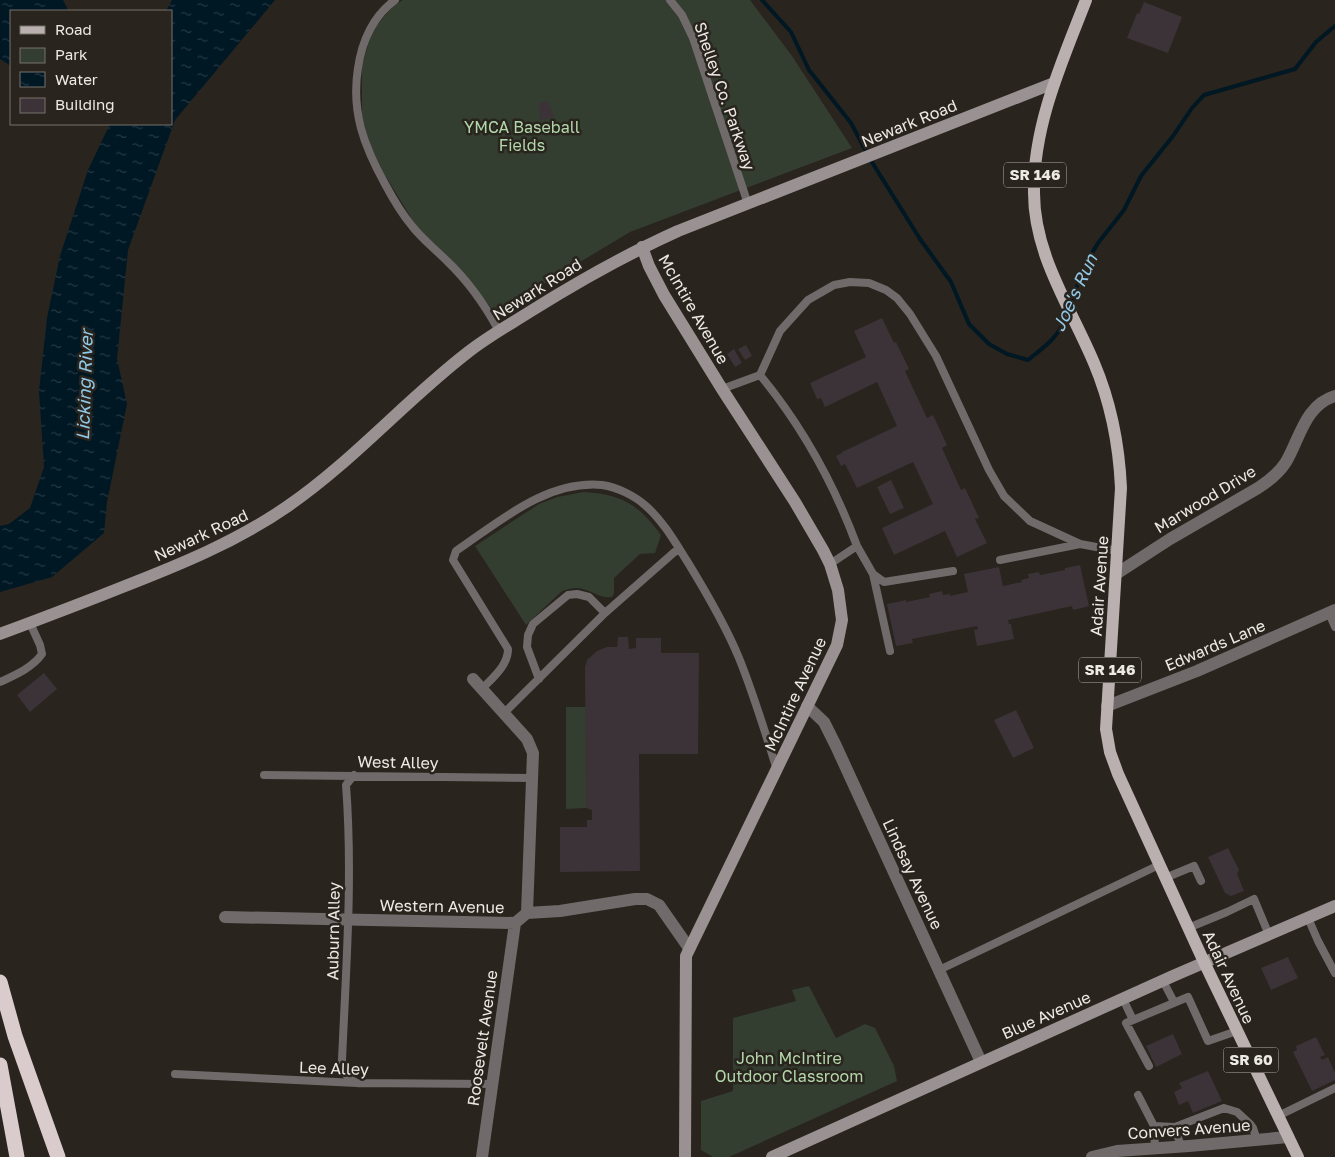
<svg xmlns="http://www.w3.org/2000/svg" width="1335" height="1157" font-family="'Golos Text',sans-serif">
  <style>
    .park { fill: #333e30 }
    .water { fill: url(#water-ripples) }
    .lines { fill: none; stroke-linecap: round; stroke-linejoin: round }
    .stream { stroke: #001724; stroke-width: 4 }
    .building { fill: #3b3338 }
    .lane { stroke: #706a6a; stroke-width: 8 }
    .street { stroke: #706a6a; stroke-width: 12 }
    .secondary { stroke: #9a9292; stroke-width: 12 }
    .primary { stroke: #bbb0b0; stroke-width: 12 }
    .highway { stroke: #dacccc; stroke-width: 15 }
    .labels { text-anchor: middle; stroke-width: 5; stroke-linejoin: round; paint-order: stroke }
    .shield { fill: #29241d; stroke: #b2aea9; stroke-width: 1 }
    .shield-label { font-size: 15px; font-weight: bold; fill: #ede9e5 }
    .street-label { font-size: 16px; fill: #ede9e5; stroke: #29241d }
    .park-label { font-size: 16px; fill: #b2d7aa; stroke: #29241d }
    .water-label { font-size: 18px; font-style: italic; fill: #91c9e8; stroke: #29241d }
  </style>
  <defs>
    <pattern id="water-ripples" width="26" height="14" patternUnits="userSpaceOnUse" patternTransform="scale(1.25)"><rect width="26" height="14" fill="#001724"/><path d="M2 4q2-2 4 0t4 0M15 11q2-2 4 0t4 0" fill="none" stroke="#263944"/></pattern>
  </defs>
  <rect width="100%" height="100%" fill="#29241d"/>
  <path class="park" d="M403,0H750L792,56L852,148L630,232L495,313L462,272L416,226L382,170L370,145L362,116V66L372,31L393,6Z
    M584,492C622,494 639,505 661,535L655,553L640,554L614,578V593L612,597C592,599 588,581 562,591L526,625L475,546L539,504L557,497Z
    M566,707H586V808L566,809Z
    M809,986L836,1038L865,1024L875,1028L894,1066L897,1081L729,1157H713L701,1150V1101L733,1091V1018L796,1001L792,990Z"/>
  <path class="water" d="M0,0H63L68,10L11,11V66L0,59Z
    M172,0H275L175,120L128,250L117,359L127,404L107,502L104,533L52,577L0,592V526L9,524L30,508L44,467L39,391L47,318L60,256L88,170L110,124H171V11H166Z"/>
  <g class="lines">
    <path class="stream" d="M762,0L791,32L809,70L851,123L867,153
      M870,159L920,239L951,282L969,324L989,344L1007,354L1028,360C1046,346 1060,336 1067,314
      M1070,305L1085,265L1098,243L1124,210L1141,176L1173,136L1192,108L1204,95L1295,69L1316,42L1335,26"/>
  </g>
  <path class="building" d="M1144,2L1182,17L1168,53L1127,38L1137,13L1139,14Z
    M548,101L554,117L540,120L539,103Z
    M882,318L894,343L896,342L909,369L905,371L927,418L933,415L947,445L942,448L961,490L965,488L979,518L975,519L987,543L957,557L945,531L894,555L882,528L933,504L913,462L857,488L845,464L841,466L836,456L842,453V452L897,426L877,382L825,407L821,398L817,399L810,383L866,357L854,331Z
    M746,345L752,356L745,360L738,349Z
    M734,349L742,363L735,367L727,354Z
    M891,480L904,508L890,514L877,487Z
    M1080,565L1089,606L1073,610L1072,606L1008,620L1009,624H1011L1014,639L977,646L974,630L978,629L977,626L912,639L913,643L896,646L887,604L906,600V602L930,597L929,594L942,591L943,595L950,594V596L968,592L964,574L999,567L1003,586L1022,582L1021,580L1029,578L1028,574L1039,572L1040,575L1065,570V568Z
    M618,637H628L629,649L636,648V638H661V653H699L698,754H639L640,871L560,872V827H587V820H592V810L586,808L585,667L587,660L597,651L607,647H617Z
    M44,673L57,689L30,712L17,695Z
    M1016,710L1034,748L1013,758L994,720Z
    M1228,848L1239,870L1237,874L1244,891L1231,896L1225,893L1208,857Z
    M1288,957L1298,978L1271,990L1261,968Z
    M1173,1034L1182,1054L1156,1067L1146,1046Z
    M1316,1037L1325,1055L1320,1057L1322,1060L1328,1057L1335,1073V1080L1312,1091L1293,1052L1297,1050L1296,1046Z
    M1208,1071L1222,1101L1193,1113L1188,1101L1179,1105L1174,1092L1182,1088L1179,1083Z"/>
  <g class="lines">
    <path class="lane" d="M395,0C372,17 362,41 358,68C351,112 364,146 385,184C393,199 401,213 412,226C422,239 435,249 447,261C468,281 485,305 499,331
      M670,0L682,15L693,38L748,204
      M760,375L780,331L808,300L834,285L850,282L869,283L886,290L897,298L910,314L936,356L989,470L1004,496L1030,521L1080,544L1118,551
      M722,389L760,375C802,426 834,484 857,546L830,564
      M857,546L873,574L884,582L953,571
      M1000,560L1080,544
      M873,574L890,651
      M1329,613L1335,627
      M539,679L527,647L528,635L533,624L568,595L577,594L589,597L605,613
      M0,682C15,675 32,668 42,654L40,645L30,623
      M482,689C492,678 508,666 508,649L453,560L456,551C499,522 546,480 602,485C617,487 635,496 646,506C663,521 675,542 687,561C706,592 725,624 739,658C754,695 765,732 777,770
      M504,713L605,613L679,548
      M264,775L531,778
      M354,775L346,785C353,876 346,968 342,1060C343,1072 345,1077 357,1083
      M1165,878L1194,866L1201,881
      M1308,918L1318,941L1335,973
      M1188,928L1227,912L1254,899L1269,935
      M939,970L1159,865
      M1163,981L1174,1002
      M1123,999L1133,1020
      M1149,1066L1126,1023L1188,997L1208,1041L1237,1031
      M175,1074L357,1083L491,1084
      M1138,1095L1154,1126L1155,1148
      M1278,1116L1335,1088
      M1154,1126L1175,1127L1224,1108L1237,1112L1250,1124L1253,1128L1257,1140
      M1175,1127L1181,1147"/>
    <path class="street" d="M1116,574L1170,539L1258,488C1269,481 1279,473 1286,462C1300,438 1305,405 1335,396
      M473,679L527,739L533,753L527,913
      M807,706L824,722L836,746L981,1062
      M1107,706L1197,671L1335,610
      M225,917L515,923L527,913L560,911L635,899H647L659,905L689,948
      M482,1157L515,923
      M1092,1157L1117,1151L1189,1146L1288,1137"/>
    <path class="secondary" d="M642,247L649,266L664,295L722,389L795,502L823,550L830,564L838,590L842,620L837,645L686,956L685,1157
      M0,634C40,619 80,604 120,588C179,565 236,542 288,506C353,461 405,401 467,353C487,337 509,325 531,311C579,281 627,254 678,231L1054,83
      M772,1157L1173,976L1335,906"/>
    <path class="primary" d="M1086,0C1062,62 1033,125 1034,193C1034,255 1071,308 1094,363C1111,403 1119,444 1121,488L1106,729L1110,752L1118,774L1204,962L1298,1157"/>
    <path class="highway" d="M0,982L15,1036L58,1157
      M0,1065L17,1157"/>
  </g>
  <g class="labels">
    <g class="shield">
      <rect x="1004" y="162.5" width="62" height="25" rx="4"/>
      <rect x="1079" y="657.5" width="62" height="25" rx="4"/>
      <rect x="1223.5" y="1047.5" width="55" height="25" rx="4"/>
    </g>
    <g class="shield-label">
      <text x="1035" y="180">SR 146</text>
      <text x="1110" y="675">SR 146</text>
      <text x="1251" y="1065">SR 60</text>
    </g>
    <g class="street-label">
      <text transform="translate(725 96) rotate(71)" y="6">Shelley Co. Parkway</text>
      <text transform="translate(909 123) rotate(-22)" y="6">Newark Road</text>
      <text transform="translate(537 289) rotate(-32)" y="6">Newark Road</text>
      <text transform="translate(694 309) rotate(60)" y="6">McIntire Avenue</text>
      <text transform="translate(1205 499) rotate(-31)" y="6">Marwood Drive</text>
      <text transform="translate(201 535) rotate(-25)" y="6">Newark Road</text>
      <text transform="translate(1099 586) rotate(-86)" y="6">Adair Avenue</text>
      <text transform="translate(1215 645) rotate(-23)" y="6">Edwards Lane</text>
      <text transform="translate(795 694) rotate(-65)" y="6">McIntire Avenue</text>
      <text transform="translate(398 762) rotate(1)" y="6">West Alley</text>
      <text transform="translate(913 874) rotate(65)" y="6">Lindsay Avenue</text>
      <text transform="translate(442 906) rotate(1)" y="6">Western Avenue</text>
      <text transform="translate(333 931) rotate(-89)" y="6">Auburn Alley</text>
      <text transform="translate(1229 977) rotate(65)" y="6">Adair Avenue</text>
      <text transform="translate(1046 1015) rotate(-24)" y="6">Blue Avenue</text>
      <text transform="translate(482 1038) rotate(-82)" y="6">Roosevelt Avenue</text>
      <text transform="translate(334 1068) rotate(2)" y="6">Lee Alley</text>
      <text transform="translate(1189 1129) rotate(-4)" y="6">Convers Avenue</text>
    </g>
    <g class="park-label">
      <text x="522" y="133">YMCA Baseball<tspan x="522" dy="18">Fields</tspan></text>
      <text x="789" y="1064">John McIntire<tspan x="789" dy="18">Outdoor Classroom</tspan></text>
    </g>
    <g class="water-label">
      <text transform="translate(1075 293) rotate(-65)" y="6">Joe's Run</text>
      <text transform="translate(85 385) rotate(-88)" y="6">Licking River</text>
    </g>
  </g>
  <rect x="10" y="10" width="162" height="115" fill="#29241d" stroke="#77736d"/>
  <rect x="20" y="26" width="25" height="8" fill="#bbb0b0" stroke="#77736d"/>
  <text x="55" y="35" font-size="15" fill="#ede9e5">Road</text>
  <rect x="20" y="48" width="25" height="15" fill="#333e30" stroke="#77736d"/>
  <text x="55" y="60" font-size="15" fill="#ede9e5">Park</text>
  <rect x="20" y="72" width="25" height="15" fill="url(#water-ripples)" stroke="#77736d"/>
  <text x="55" y="85" font-size="15" fill="#ede9e5">Water</text>
  <rect x="20" y="98" width="25" height="15" fill="#3b3338" stroke="#77736d"/>
  <text x="55" y="110" font-size="15" fill="#ede9e5">Building</text>
</svg>
